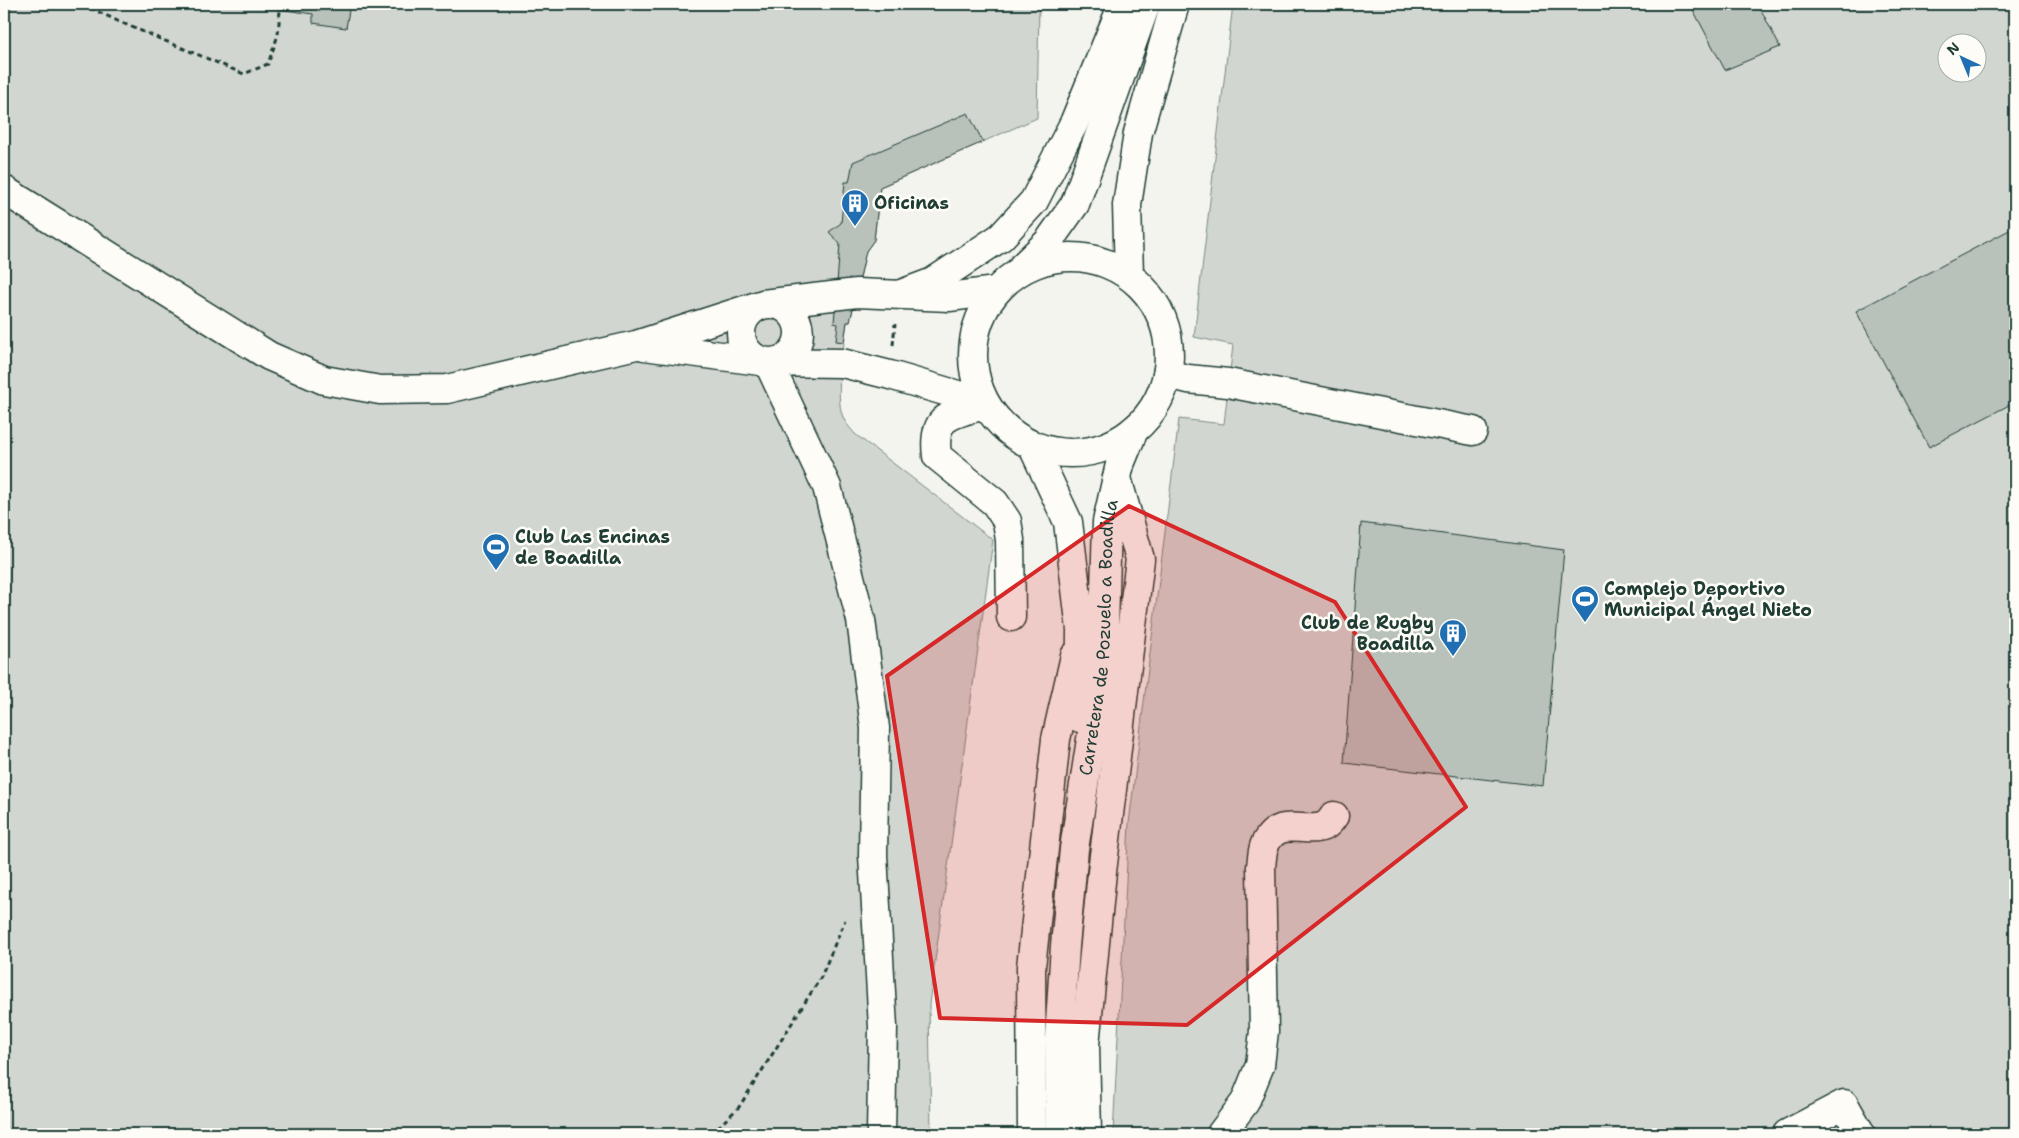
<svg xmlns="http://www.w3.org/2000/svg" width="2019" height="1138" font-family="'Shantell Sans',sans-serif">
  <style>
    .green { fill: #d1d6d1; stroke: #788a82; fill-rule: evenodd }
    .building { fill: #b9c1bb; stroke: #1f3d34 }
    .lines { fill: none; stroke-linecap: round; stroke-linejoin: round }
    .minor-casing { stroke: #1f3d34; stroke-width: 31 }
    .major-casing { stroke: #1f3d34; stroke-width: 31 }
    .path { stroke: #1f3d34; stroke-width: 3; stroke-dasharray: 5 4; stroke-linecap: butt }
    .minor { stroke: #fdfcf7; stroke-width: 28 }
    .major { stroke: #fdfcf7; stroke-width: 28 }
    .marked { fill: #d62828; fill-opacity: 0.2; stroke: #d62828; stroke-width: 4; stroke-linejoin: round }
    .labels { text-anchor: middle; stroke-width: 5; stroke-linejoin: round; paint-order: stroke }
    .poi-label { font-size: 18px; font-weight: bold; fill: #1f3d34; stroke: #fdfcf7; text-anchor: start }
    .street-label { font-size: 18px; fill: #1f3d34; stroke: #fdfcf7 }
  </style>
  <rect width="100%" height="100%" fill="#f4f4ef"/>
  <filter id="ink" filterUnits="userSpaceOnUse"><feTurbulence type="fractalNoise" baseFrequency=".02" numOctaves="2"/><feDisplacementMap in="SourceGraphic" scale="10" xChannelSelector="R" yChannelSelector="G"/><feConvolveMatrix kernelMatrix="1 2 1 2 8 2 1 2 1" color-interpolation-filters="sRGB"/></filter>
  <g filter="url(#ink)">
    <path class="green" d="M4,4H1039L1037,118L880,187L874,240L866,251L850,322H847C844,346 834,396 843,417C845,423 851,429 855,434L993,540L929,1004L931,1134H4Z
      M1233,4H2015V1134H1113L1129,823L1179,419L1224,424L1233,345L1194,337ZM1946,42H1976V72H1946Z"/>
    <path class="building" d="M243,4H350L346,28L313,23V14Z
      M1690,4H1758L1780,47L1725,70Z
      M968,113L983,142L880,187L874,240L866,251L850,322H847L844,342L836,341L838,324L834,323L840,244L829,232L841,223L845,182H849L853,162Z
      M2015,227V402L1929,447L1856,311Z
      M1361,523L1564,550L1543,786L1344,763Z
      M1837,1119L1845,1134H1808Z"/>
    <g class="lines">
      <g class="minor-casing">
        <path id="minor" d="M4,190L269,356L324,380L380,390L447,389L636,345L763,304L857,293L949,297L996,291
          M741 333a29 29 0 1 1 58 0a29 29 0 1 1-58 0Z
          M644,346L768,362L842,363L890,375L958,395L990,411
          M768,362L827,487L861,620L875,728L873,855L883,1027L881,1134
          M1167,374L1188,379L1228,383L1473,431
          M980,406C948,415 932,417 937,456L995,503L1007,521L1010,540L1011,617
          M1032,1134L1031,967L1056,739L1075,656
          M1087,1134L1085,1045L1102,872L1140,559L1117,478
          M1221,1134L1245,1102L1260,1065L1264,1031L1261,867C1262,860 1262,850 1265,844C1280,814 1306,836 1326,825C1329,823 1332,819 1334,816
          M1787,1134L1844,1104L1861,1134"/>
      </g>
      <g class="major-casing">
        <g id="major">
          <circle cx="1071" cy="355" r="98"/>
          <path d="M1023,266L1048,242L1075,204L1146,4"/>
          <path d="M1129,275L1127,205L1138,133L1175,4"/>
          <path d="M901,294L933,282L1001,237L1034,201L1074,123L1123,4"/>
          <path d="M1032,445L1068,522L1081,630L1080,718"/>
          <path id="s1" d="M1060,1134L1059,1040L1065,946L1074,849L1103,662L1107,522L1120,464L1134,430"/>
        </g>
      </g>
      <path class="path" d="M82,4L120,22L244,74L268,64L278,35L280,10
        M893,345L895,324
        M711,1134L739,1107L821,977L845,920"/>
      <use href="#minor" class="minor"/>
      <use href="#major" class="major"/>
    </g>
  </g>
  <path class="marked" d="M1129,506L1335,602L1466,807L1187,1025L940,1018L887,676Z"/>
  <defs>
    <g id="building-pin" transform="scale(1.4375)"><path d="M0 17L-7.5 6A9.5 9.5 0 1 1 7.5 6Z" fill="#1f6fb2" stroke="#fdfcf7"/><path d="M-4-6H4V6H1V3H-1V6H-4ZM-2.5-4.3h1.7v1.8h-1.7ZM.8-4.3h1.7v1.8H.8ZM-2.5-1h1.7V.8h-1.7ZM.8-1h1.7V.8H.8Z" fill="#fff"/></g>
    <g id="stadium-pin" transform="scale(1.4375)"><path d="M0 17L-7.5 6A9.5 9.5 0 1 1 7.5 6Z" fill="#1f6fb2" stroke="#fdfcf7"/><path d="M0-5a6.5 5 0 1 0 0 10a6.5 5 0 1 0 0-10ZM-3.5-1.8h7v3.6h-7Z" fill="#fff"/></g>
  </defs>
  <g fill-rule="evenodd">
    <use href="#building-pin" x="855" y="203"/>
    <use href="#stadium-pin" x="496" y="547"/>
    <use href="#stadium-pin" x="1585" y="599"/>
    <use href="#building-pin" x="1453" y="633"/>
  </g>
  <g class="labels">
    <g class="poi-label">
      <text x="874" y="209">Oficinas</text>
      <text x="515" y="543">Club Las Encinas<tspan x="515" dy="21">de Boadilla</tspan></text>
      <text x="1604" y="595">Complejo Deportivo<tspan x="1604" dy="21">Municipal Ángel Nieto</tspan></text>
      <text x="1434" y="629" text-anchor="end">Club de Rugby<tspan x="1434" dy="21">Boadilla</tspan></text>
    </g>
    <g class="street-label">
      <text dy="6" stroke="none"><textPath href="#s1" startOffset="499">Carretera de Pozuelo a Boadilla</textPath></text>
    </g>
  </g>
  <rect width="2019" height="1138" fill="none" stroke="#fdfcf7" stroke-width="20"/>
  <rect x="10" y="10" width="1999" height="1118" fill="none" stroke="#1f3d34" stroke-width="2" filter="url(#ink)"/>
  <g transform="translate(1962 58) rotate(316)"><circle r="24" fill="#fdfcf7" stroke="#a4b0a9"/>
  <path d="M0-4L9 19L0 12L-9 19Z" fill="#1f6fb2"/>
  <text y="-8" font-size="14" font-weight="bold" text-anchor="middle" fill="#1f3d34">N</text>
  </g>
</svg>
